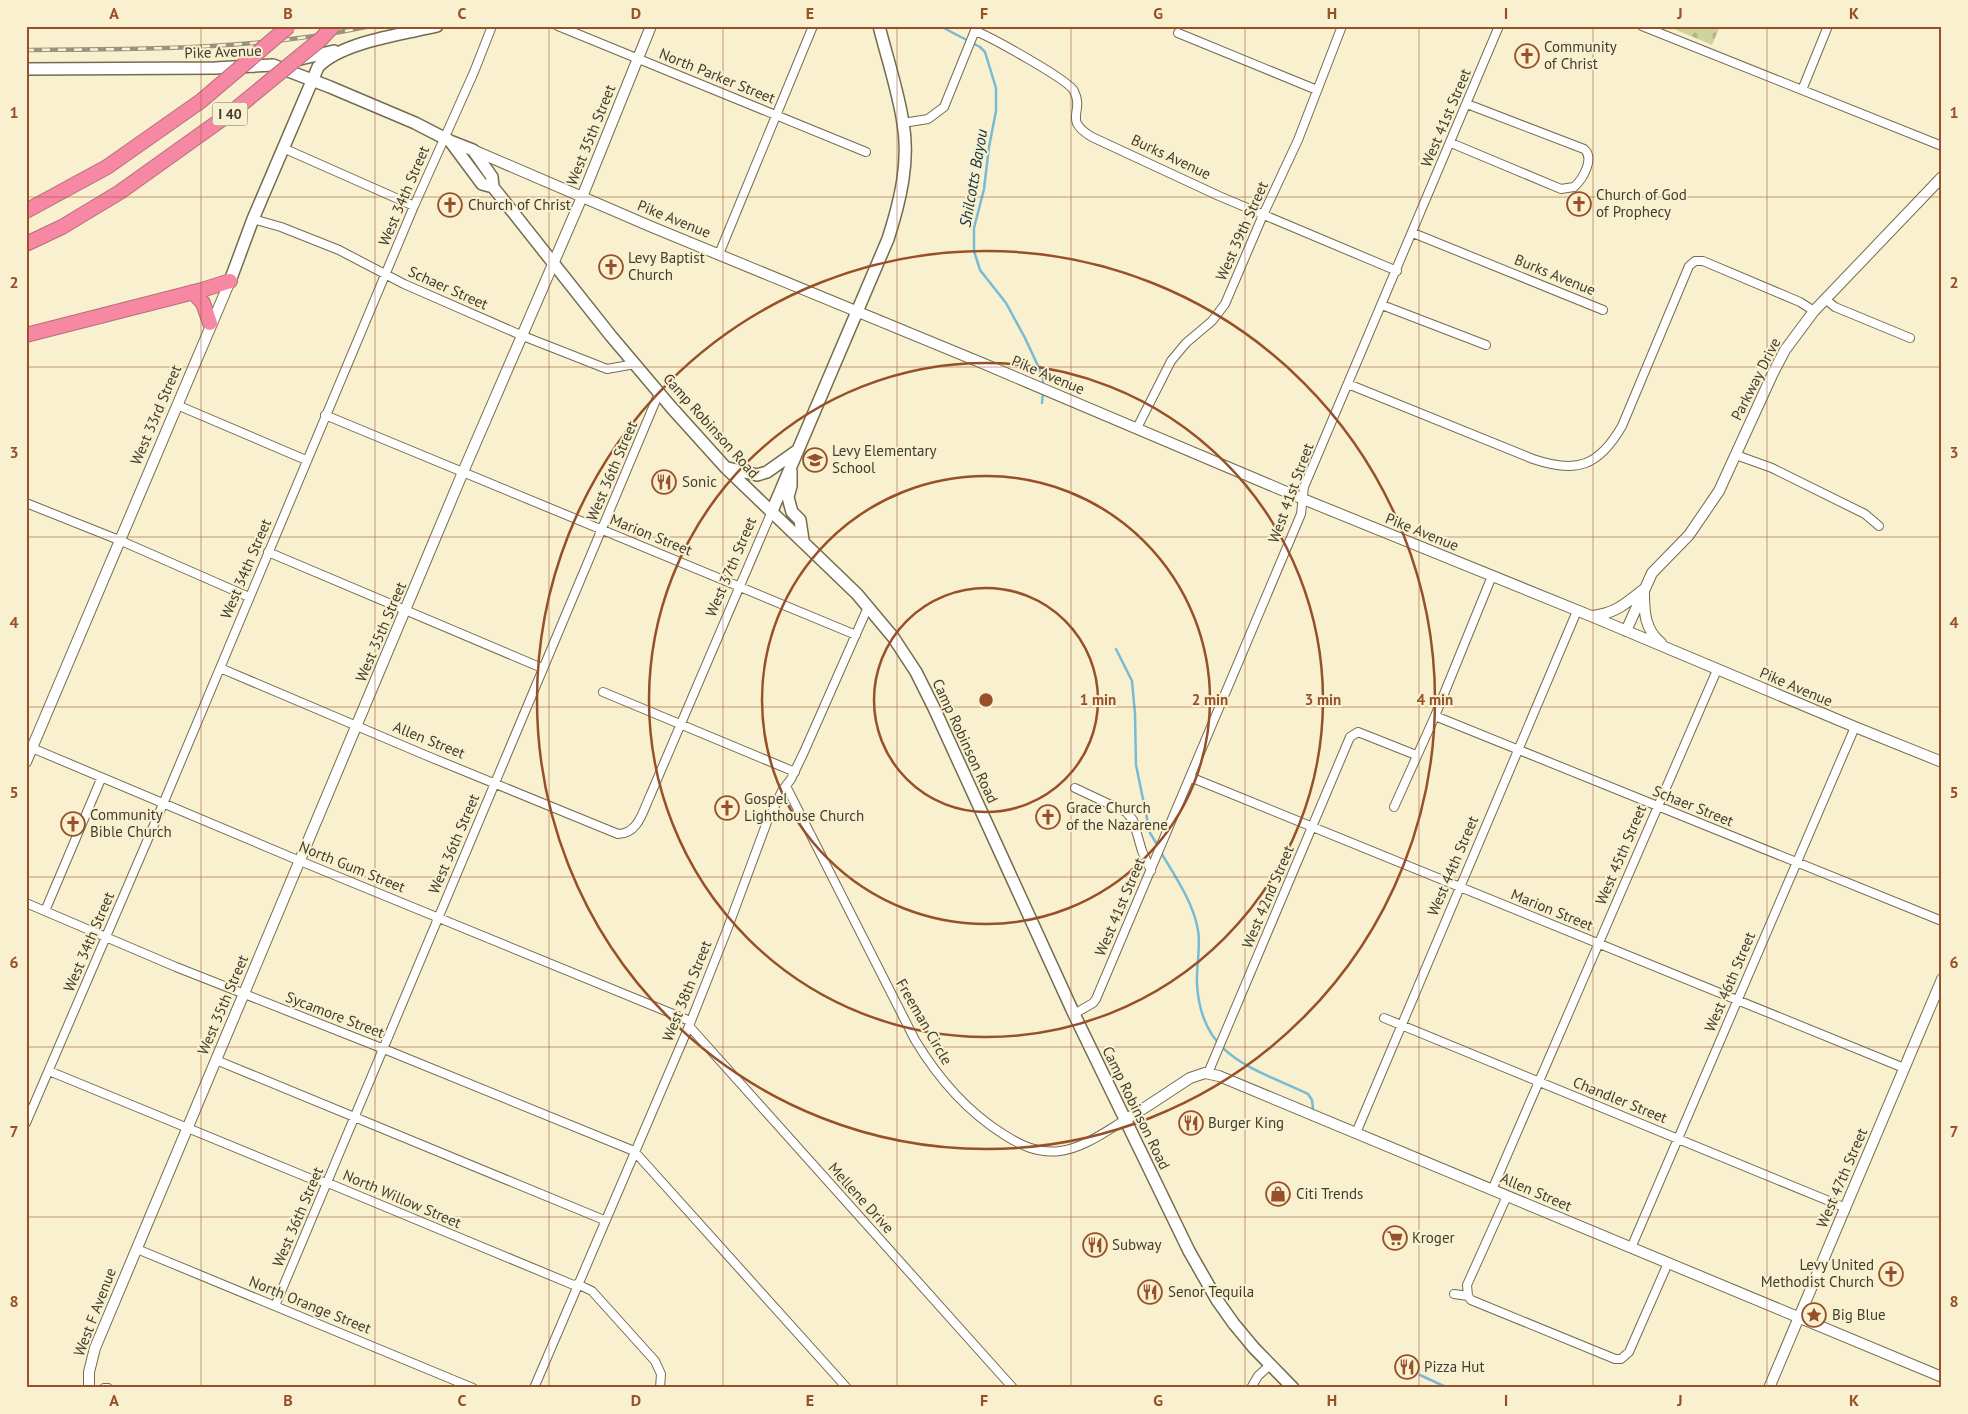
<svg xmlns="http://www.w3.org/2000/svg" width="1968" height="1414" font-family="'PT Sans',sans-serif">
  <style>
    .cemetery { fill: url(#cemetery-stones) }
    .lines { fill: none; stroke-linecap: round; stroke-linejoin: round }
    .stream { stroke: #77bbd7; stroke-width: 2.5 }
    .minor-casing { stroke: #746c4f; stroke-width: 10 }
    .tertiary-casing { stroke: #746c4f; stroke-width: 12 }
    .secondary-casing { stroke: #746c4f; stroke-width: 14 }
    .motorway-casing { stroke: #b66e7b; stroke-width: 16 }
    .minor { stroke: #fff; stroke-width: 8 }
    .tertiary { stroke: #fff; stroke-width: 10 }
    .secondary { stroke: #fff; stroke-width: 11 }
    .motorway { stroke: #f688a4; stroke-width: 14 }
    .rail-casing { stroke: #99937d; stroke-width: 4.5 }
    .rail { stroke: #f8f0cf; stroke-width: 2.5; stroke-dasharray: 8; stroke-linecap: butt }
    .motorway-bridge-casing { stroke: #b66e7b; stroke-width: 16; stroke-linecap: butt }
    .motorway-bridge { stroke: #f688a4; stroke-width: 14 }
    .grid { fill: none; stroke: #975029; stroke-width: 1; stroke-opacity: 0.55 }
    .ring { fill: none; stroke: #975029; stroke-width: 2.5 }
    .labels { text-anchor: middle; stroke-width: 4; stroke-linejoin: round; paint-order: stroke }
    .shield { fill: #f8f0cf; stroke: #777360; stroke-width: 1 }
    .shield-label { font-size: 14px; font-weight: bold; fill: #403d30 }
    .poi-label { font-size: 15px; fill: #403d30; stroke: #f8f0cf; text-anchor: start }
    .street-label { font-size: 15px; fill: #403d30; stroke: #f8f0cf }
    .water-label { font-size: 16px; font-style: italic; fill: #133440; stroke: #f8f0cf }
    .centre { fill: #975029; stroke: #f8f0cf; stroke-width: 2.5 }
    .ring-label { font-size: 15px; text-anchor: middle; font-weight: bold; fill: #975029; stroke: #f8f0cf; stroke-width: 4; stroke-linejoin: round; paint-order: stroke }
    .neatline { fill: none; stroke: #975029; stroke-width: 2 }
    .grid-label { font-size: 16px; text-anchor: middle; font-weight: bold; fill: #975029 }
  </style>
  <defs>
    <pattern id="cemetery-stones" width="16" height="16" patternUnits="userSpaceOnUse" patternTransform="scale(1.25)"><rect width="16" height="16" fill="#ced49b"/><path d="M2 7V4a2 2 0 0 1 4 0v3zM10 15v-3a2 2 0 0 1 4 0v3z" fill="#b2b786"/></pattern>
  </defs>
  <rect width="100%" height="100%" fill="#f8f0cf"/>
  <path class="cemetery" d="M1667,26H1720L1712,45Z"/>
  <g class="lines">
    <path class="stream" d="M940,26L980,47L985,52L996,88V111L989,147L984,189L974,228V251L980,270L1006,303L1025,338L1039,368L1043,379V387
      M1042,403L1043,392
      M1116,649L1132,681L1135,714L1136,765L1150,833L1158,846
      M1160,851C1175,876 1193,902 1198,930C1201,948 1196,967 1197,984C1201,1057 1251,1067 1308,1094L1312,1100L1313,1108
      M1420,1375L1448,1388"/>
    <g class="minor-casing">
      <path id="minor" d="M558,26L866,152
        M1642,26L1942,146
        M975,31C989,36 1069,80 1074,91C1085,113 1062,119 1092,137L1219,196L1397,271
        M1178,33L1317,90
        M1802,90L1828,26
        M903,123L928,119L944,107L976,28
        M1451,143L1561,189L1574,187C1583,179 1595,158 1584,149L1467,104
        M283,148L414,206
        M253,219L281,227L339,250L404,284L523,336L607,369L635,364
        M1413,233L1603,310
        M719,254L813,26
        M1825,299L1835,307L1910,338
        M1382,305L1486,345
        M1348,384L1533,459C1577,474 1599,466 1622,426L1689,266L1695,261H1703L1800,302L1814,311
        M177,405L306,460
        M325,415L856,635
        M1137,428L1171,361L1186,343L1212,321L1225,304L1263,215L1298,140L1342,26
        M1736,455L1772,468L1865,514L1879,526
        M26,503L119,540L249,597
        M268,552L542,668
        M220,668L425,755L618,834C638,834 643,811 650,796L772,511
        M603,692L795,772
        M1435,716L1942,921
        M32,748L300,861L690,1021
        M1190,777L1904,1068
        M786,786L915,1040C938,1078 965,1110 1003,1134C1020,1145 1038,1154 1060,1151C1083,1148 1105,1132 1125,1120
        M1075,788L1126,812L1133,820L1142,851L1151,871
        M1394,807L1435,716L1492,576
        M26,903L176,967L384,1049L634,1151L847,1388
        M45,911L101,779
        M1074,1014L1093,1003L1096,999L1301,514L1304,487L1499,26
        M1384,1018L1846,1208
        M689,1026L1013,1388
        M216,1060L604,1220
        M49,1071L309,1178L328,1183L576,1286
        M1208,1073L1350,737L1358,732L1416,755
        M26,1123L163,804L414,206L474,72L492,26
        M1356,1133L1577,611
        M1492,1190L1717,670
        M1631,1248L1855,727
        M137,1249L473,1388
        M577,1284L592,1291L655,1361L661,1374L660,1388
        M1454,1294L1468,1296L1471,1300L1615,1359H1621L1629,1352L1668,1263
        M1468,1296L1467,1285L1507,1196
        M275,1306L659,393
        M104,1388H108
        M534,1388L689,1026L727,930L767,822L782,791L791,779L804,752L868,607
        M1251,1388L1258,1376L1270,1365"/>
    </g>
    <g class="tertiary-casing">
      <path id="tertiary" d="M473,150L652,227L982,363L1303,499L1591,616L1855,727L1942,762
        M1644,593C1644,612 1645,630 1661,643
        M1592,616C1616,613 1625,604 1643,590
        M1626,631L1652,573L1689,535L1719,491L1773,373L1785,350L1814,311L1942,177
        M26,762L230,281
        M1125,1120L1149,1105L1190,1078L1205,1073L1219,1076L1942,1377
        M89,1388V1372L95,1348L463,472L582,197L651,26
        M1769,1388L1942,979"/>
    </g>
    <g class="secondary-casing">
      <path id="secondary" d="M296,60L334,51
        M26,69L215,68L273,65L330,87L415,123L450,141L473,150L492,177L493,187L611,336L671,407L726,468L857,594L893,637L916,672L934,708L1074,1014L1189,1251L1217,1300L1234,1324L1254,1348L1293,1388
        M450,141L482,184L493,187
        M230,281L253,219L318,67C341,42 404,34 437,26
        M728,468L757,475L767,472L798,450
        M791,471V486L788,497L790,505L792,512L800,520L803,540
        M772,511L888,239C900,202 910,161 903,123C898,90 887,58 879,26"/>
    </g>
    <g class="motorway-casing">
      <path id="motorway" d="M26,211L107,167
        M26,244L62,227L120,192
        M193,292L203,303L210,323
        M26,335L202,290L230,281"/>
    </g>
    <use href="#minor" class="minor"/>
    <use href="#tertiary" class="tertiary"/>
    <use href="#secondary" class="secondary"/>
    <use href="#motorway" class="motorway"/>
    <g class="rail-casing">
      <path id="rail" d="M26,50C142,49 258,50 371,26"/>
    </g>
    <use href="#rail" class="rail"/>
    <g class="motorway-bridge-casing">
      <path id="motorway-bridge" d="M107,167L201,101L289,26
        M120,192L232,112L321,39L333,26"/>
    </g>
    <use href="#motorway-bridge" class="motorway-bridge"/>
  </g>
  <path class="grid" d="M201,26V1388M375,26V1388M549,26V1388M723,26V1388M897,26V1388M1071,26V1388M1245,26V1388M1419,26V1388M1593,26V1388M1767,26V1388M26,197H1942M26,367H1942M26,537H1942M26,707H1942M26,877H1942M26,1047H1942M26,1217H1942"/>
  <g class="ring">
    <circle cx="986" cy="700" r="112"/>
    <circle cx="986" cy="700" r="224"/>
    <circle cx="986" cy="700" r="337"/>
    <circle cx="986" cy="700" r="449"/>
  </g>
  <defs>
    <g id="church-ring" transform="scale(1.25)"><circle r="9.5" fill="#f8f0cf" stroke="#975029" stroke-width="1.5"/><path d="M-1.2-6h2.4v3.5h3.3v2.4h-3.3V6h-2.4V-.1h-3.3v-2.4h3.3Z" fill="#975029"/></g>
    <g id="school-ring" transform="scale(1.25)"><circle r="9.5" fill="#f8f0cf" stroke="#975029" stroke-width="1.5"/><path d="M0-5L7-2L0 1L-7-2ZM-4 1L0 2.5L4 1V4Q0 6-4 4Z" fill="#975029"/></g>
    <g id="restaurant-ring" transform="scale(1.25)"><circle r="9.5" fill="#f8f0cf" stroke="#975029" stroke-width="1.5"/><path d="M-5-6h1v4h1v-4h1v4h1v-4h1v5L-1.5 .5V6h-2V.5L-5-1ZM5-6V6H3V1.5H1.5Q1.5-4 5-6Z" fill="#975029"/></g>
    <g id="shop-ring" transform="scale(1.25)"><circle r="9.5" fill="#f8f0cf" stroke="#975029" stroke-width="1.5"/><path d="M-5-2.5h2.3a2.7 3.5 0 0 1 5.4 0H5L5.5 6h-11ZM-1.5-2.5h3a1.5 2.3 0 0 0-3 0Z" fill="#975029"/></g>
    <g id="supermarket-ring" transform="scale(1.25)"><circle r="9.5" fill="#f8f0cf" stroke="#975029" stroke-width="1.5"/><path d="M-6-5.5h2.5l.6 2H6L4.5 2H-2.5L-4.4-4H-6ZM-1.5 3.2a1.3 1.3 0 1 0 .1 0ZM3 3.2a1.3 1.3 0 1 0 .1 0Z" fill="#975029"/></g>
    <g id="sight-ring" transform="scale(1.25)"><circle r="9.5" fill="#f8f0cf" stroke="#975029" stroke-width="1.5"/><path d="M0-6L1.8-2.2L6-1.7L2.9 1.2L3.7 5.4L0 3.3L-3.7 5.4L-2.9 1.2L-6-1.7L-1.8-2.2Z" fill="#975029"/></g>
  </defs>
  <g fill-rule="evenodd">
    <use href="#church-ring" x="1527" y="56"/>
    <use href="#church-ring" x="1579" y="204"/>
    <use href="#church-ring" x="450" y="205"/>
    <use href="#church-ring" x="611" y="267"/>
    <use href="#school-ring" x="815" y="460"/>
    <use href="#restaurant-ring" x="664" y="482"/>
    <use href="#church-ring" x="727" y="808"/>
    <use href="#church-ring" x="1048" y="817"/>
    <use href="#church-ring" x="73" y="824"/>
    <use href="#restaurant-ring" x="1191" y="1123"/>
    <use href="#shop-ring" x="1278" y="1194"/>
    <use href="#supermarket-ring" x="1395" y="1238"/>
    <use href="#restaurant-ring" x="1095" y="1245"/>
    <use href="#church-ring" x="1891" y="1274"/>
    <use href="#restaurant-ring" x="1150" y="1292"/>
    <use href="#sight-ring" x="1814" y="1315"/>
    <use href="#restaurant-ring" x="1407" y="1367"/>
  </g>
  <g class="labels">
    <rect class="shield" x="212.5" y="102.5" width="35" height="23" rx="4"/>
    <g class="shield-label">
      <text x="230" y="119">I 40</text>
    </g>
    <g class="poi-label">
      <text x="1544" y="52">Community<tspan x="1544" dy="17">of Christ</tspan></text>
      <text x="1596" y="200">Church of God<tspan x="1596" dy="17">of Prophecy</tspan></text>
      <text x="468" y="210">Church of Christ</text>
      <text x="628" y="263">Levy Baptist<tspan x="628" dy="17">Church</tspan></text>
      <text x="832" y="456">Levy Elementary<tspan x="832" dy="17">School</tspan></text>
      <text x="682" y="487">Sonic</text>
      <text x="744" y="804">Gospel<tspan x="744" dy="17">Lighthouse Church</tspan></text>
      <text x="1066" y="813">Grace Church<tspan x="1066" dy="17">of the Nazarene</tspan></text>
      <text x="90" y="820">Community<tspan x="90" dy="17">Bible Church</tspan></text>
      <text x="1208" y="1128">Burger King</text>
      <text x="1296" y="1199">Citi Trends</text>
      <text x="1412" y="1243">Kroger</text>
      <text x="1112" y="1250">Subway</text>
      <text x="1874" y="1270" text-anchor="end">Levy United<tspan x="1874" dy="17">Methodist Church</tspan></text>
      <text x="1168" y="1297">Senor Tequila</text>
      <text x="1832" y="1320">Big Blue</text>
      <text x="1424" y="1372">Pizza Hut</text>
    </g>
    <g class="street-label">
      <text transform="translate(223 52) rotate(-2)" y="5">Pike Avenue</text>
      <text transform="translate(717 76) rotate(22)" y="5">North Parker Street</text>
      <text transform="translate(1446 118) rotate(-67)" y="5">West 41st Street</text>
      <text transform="translate(591 135) rotate(-68)" y="5">West 35th Street</text>
      <text transform="translate(1171 157) rotate(25)" y="5">Burks Avenue</text>
      <text transform="translate(404 196) rotate(-67)" y="5">West 34th Street</text>
      <text transform="translate(674 219) rotate(22)" y="5">Pike Avenue</text>
      <text transform="translate(1242 231) rotate(-66)" y="5">West 39th Street</text>
      <text transform="translate(1555 275) rotate(22)" y="5">Burks Avenue</text>
      <text transform="translate(448 288) rotate(24)" y="5">Schaer Street</text>
      <text transform="translate(1048 375) rotate(23)" y="5">Pike Avenue</text>
      <text transform="translate(1756 379) rotate(-63)" y="5">Parkway Drive</text>
      <text transform="translate(156 415) rotate(-67)" y="5">West 33rd Street</text>
      <text transform="translate(711 426) rotate(48)" y="5">Camp Robinson Road</text>
      <text transform="translate(612 471) rotate(-67)" y="5">West 36th Street</text>
      <text transform="translate(1291 493) rotate(-70)" y="5">West 41st Street</text>
      <text transform="translate(1422 532) rotate(22)" y="5">Pike Avenue</text>
      <text transform="translate(651 535) rotate(22)" y="5">Marion Street</text>
      <text transform="translate(731 567) rotate(-67)" y="5">West 37th Street</text>
      <text transform="translate(246 569) rotate(-67)" y="5">West 34th Street</text>
      <text transform="translate(381 632) rotate(-67)" y="5">West 35th Street</text>
      <text transform="translate(1796 687) rotate(23)" y="5">Pike Avenue</text>
      <text transform="translate(429 740) rotate(22)" y="5">Allen Street</text>
      <text transform="translate(965 741) rotate(65)" y="5">Camp Robinson Road</text>
      <text transform="translate(1693 806) rotate(22)" y="5">Schaer Street</text>
      <text transform="translate(454 844) rotate(-67)" y="5">West 36th Street</text>
      <text transform="translate(1621 855) rotate(-67)" y="5">West 45th Street</text>
      <text transform="translate(1453 866) rotate(-67)" y="5">West 44th Street</text>
      <text transform="translate(352 867) rotate(22)" y="5">North Gum Street</text>
      <text transform="translate(1268 897) rotate(-67)" y="5">West 42nd Street</text>
      <text transform="translate(1120 907) rotate(-67)" y="5">West 41st Street</text>
      <text transform="translate(1552 910) rotate(22)" y="5">Marion Street</text>
      <text transform="translate(89 942) rotate(-67)" y="5">West 34th Street</text>
      <text transform="translate(1730 982) rotate(-67)" y="5">West 46th Street</text>
      <text transform="translate(687 991) rotate(-68)" y="5">West 38th Street</text>
      <text transform="translate(223 1005) rotate(-67)" y="5">West 35th Street</text>
      <text transform="translate(335 1015) rotate(21)" y="5">Sycamore Street</text>
      <text transform="translate(924 1022) rotate(60)" y="5">Freeman Circle</text>
      <text transform="translate(1620 1100) rotate(22)" y="5">Chandler Street</text>
      <text transform="translate(1136 1108) rotate(64)" y="5">Camp Robinson Road</text>
      <text transform="translate(1842 1178) rotate(-67)" y="5">West 47th Street</text>
      <text transform="translate(1536 1192) rotate(23)" y="5">Allen Street</text>
      <text transform="translate(861 1198) rotate(48)" y="5">Mellene Drive</text>
      <text transform="translate(402 1199) rotate(23)" y="5">North Willow Street</text>
      <text transform="translate(298 1217) rotate(-67)" y="5">West 36th Street</text>
      <text transform="translate(310 1305) rotate(22)" y="5">North Orange Street</text>
      <text transform="translate(95 1312) rotate(-69)" y="5">West F Avenue</text>
    </g>
    <g class="water-label">
      <text transform="translate(973 178) rotate(-80)" y="6">Shilcotts Bayou</text>
    </g>
  </g>
  <circle cx="986" cy="700" r="8" class="centre"/>
  <g class="ring-label">
    <text x="1098" y="705">1 min</text>
    <text x="1210" y="705">2 min</text>
    <text x="1323" y="705">3 min</text>
    <text x="1435" y="705">4 min</text>
  </g>
  <rect width="1968" height="1414" fill="none" stroke="#f8f0cf" stroke-width="55"/>
  <rect x="28" y="28" width="1912" height="1358" class="neatline"/>
  <g class="grid-label">
    <text x="114" y="19">A</text>
    <text x="288" y="19">B</text>
    <text x="462" y="19">C</text>
    <text x="636" y="19">D</text>
    <text x="810" y="19">E</text>
    <text x="984" y="19">F</text>
    <text x="1158" y="19">G</text>
    <text x="1332" y="19">H</text>
    <text x="1506" y="19">I</text>
    <text x="1680" y="19">J</text>
    <text x="1854" y="19">K</text>
    <text x="14" y="118">1</text>
    <text x="1954" y="118">1</text>
    <text x="14" y="288">2</text>
    <text x="1954" y="288">2</text>
    <text x="14" y="458">3</text>
    <text x="1954" y="458">3</text>
    <text x="14" y="628">4</text>
    <text x="1954" y="628">4</text>
    <text x="14" y="798">5</text>
    <text x="1954" y="798">5</text>
    <text x="14" y="968">6</text>
    <text x="1954" y="968">6</text>
    <text x="14" y="1137">7</text>
    <text x="1954" y="1137">7</text>
    <text x="14" y="1307">8</text>
    <text x="1954" y="1307">8</text>
    <text x="114" y="1406">A</text>
    <text x="288" y="1406">B</text>
    <text x="462" y="1406">C</text>
    <text x="636" y="1406">D</text>
    <text x="810" y="1406">E</text>
    <text x="984" y="1406">F</text>
    <text x="1158" y="1406">G</text>
    <text x="1332" y="1406">H</text>
    <text x="1506" y="1406">I</text>
    <text x="1680" y="1406">J</text>
    <text x="1854" y="1406">K</text>
  </g>
</svg>
